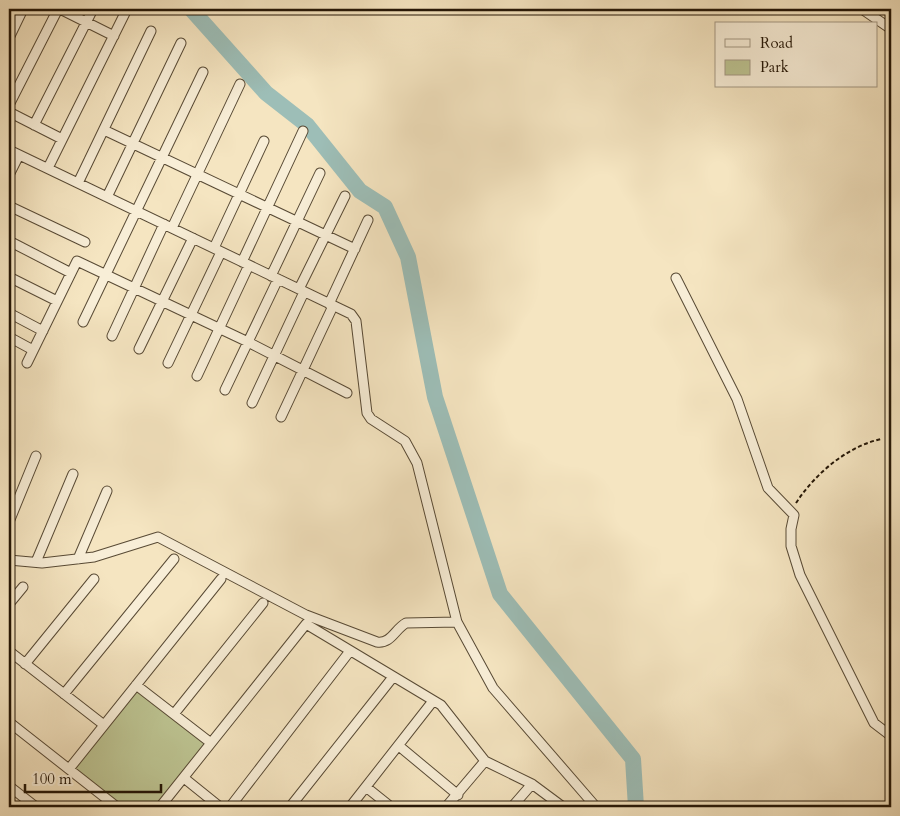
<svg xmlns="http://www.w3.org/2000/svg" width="900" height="816" font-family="Cardo,serif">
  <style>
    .green { fill: #bdc492; stroke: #706d4c }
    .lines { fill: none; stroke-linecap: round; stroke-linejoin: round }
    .river { stroke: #9dbeb7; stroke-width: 16 }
    .street-casing { stroke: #584a35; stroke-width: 11 }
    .path { stroke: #241606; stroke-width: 2; stroke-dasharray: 4 2.5; stroke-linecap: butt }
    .street { stroke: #f8eed7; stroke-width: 9 }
  </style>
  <rect width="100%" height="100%" fill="#f5e5c1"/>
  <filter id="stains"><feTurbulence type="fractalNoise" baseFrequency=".004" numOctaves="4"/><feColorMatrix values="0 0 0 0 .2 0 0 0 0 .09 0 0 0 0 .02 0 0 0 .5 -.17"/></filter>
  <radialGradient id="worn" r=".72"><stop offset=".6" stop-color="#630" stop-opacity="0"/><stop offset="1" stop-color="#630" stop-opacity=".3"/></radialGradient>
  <path class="green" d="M136,685L211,743L159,807H117L69,769Z"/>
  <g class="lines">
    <path class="river" d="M191,9L266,93L307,125L360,191L385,207L408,257L435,397L500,594L633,759L636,807"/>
    <g class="street-casing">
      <path id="street" d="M60,9L114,36
        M862,9L891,29
        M9,38L23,9
        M9,105L58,9
        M9,112L62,139
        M34,125L93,9
        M104,130L355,249
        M9,150L351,314L356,321L367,413L371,419L405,441L417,463L457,622L493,688L596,807
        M48,168L127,9
        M9,175L19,155
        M78,183L151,31
        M107,197L181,43
        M9,206L85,242
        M172,228L240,84
        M9,241L71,273
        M214,248L264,141
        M242,262L303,131
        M271,276L320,173
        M9,277L57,301
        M676,278L737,399L768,488L794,515L791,529V546L800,575L874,723L891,736
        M299,289L345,196
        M329,304L368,220
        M9,313L43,331
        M83,322L203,72
        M112,336L164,224
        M9,337L33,350
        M139,349L193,238
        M27,363L77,261L248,342L347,393
        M168,363L221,252
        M197,376L249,265
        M225,390L278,279
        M252,403L304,292
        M281,417L333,306
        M9,522L36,456
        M78,559L107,491
        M9,560L42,563L94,557L158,537L306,615L377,642C391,644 395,629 406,623L457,622
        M36,562L73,474
        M9,604L23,587
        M9,651L104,725
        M25,664L94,579
        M136,685L211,743
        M64,694L174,559
        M174,714L263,603
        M9,722L117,807
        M399,746L458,795
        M69,769L221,579
        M184,778L220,807
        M9,786L36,807
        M366,787L391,807
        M160,807L306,624L441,705L485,761L532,784L563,807
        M230,807L350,651
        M290,807L393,677
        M350,807L433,701
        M446,807L485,761
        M512,807L532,784"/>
    </g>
    <path class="path" d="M796,503C815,474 846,447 881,439"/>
    <use href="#street" class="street"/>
  </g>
  <rect width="900" height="816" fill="none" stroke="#f5e5c1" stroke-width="30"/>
  <rect x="10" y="10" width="880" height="796" fill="none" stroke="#241606" stroke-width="2.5"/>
  <rect x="15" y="15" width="870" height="786" fill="none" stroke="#241606"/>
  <rect x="715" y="22" width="162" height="65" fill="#f8eed7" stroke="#a39883"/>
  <rect x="725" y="39" width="25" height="8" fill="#f8eed7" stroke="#a39883"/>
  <text x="760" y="48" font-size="15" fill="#241606">Road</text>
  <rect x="725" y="60" width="25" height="15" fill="#bdc492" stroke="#a39883"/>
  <text x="760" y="72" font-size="15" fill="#241606">Park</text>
  <path d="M25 784v8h136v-8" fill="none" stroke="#241606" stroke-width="2.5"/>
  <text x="32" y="784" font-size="15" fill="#241606" stroke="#f8eed7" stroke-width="4" paint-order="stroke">100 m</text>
  <rect width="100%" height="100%" filter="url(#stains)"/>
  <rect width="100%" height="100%" fill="url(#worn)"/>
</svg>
